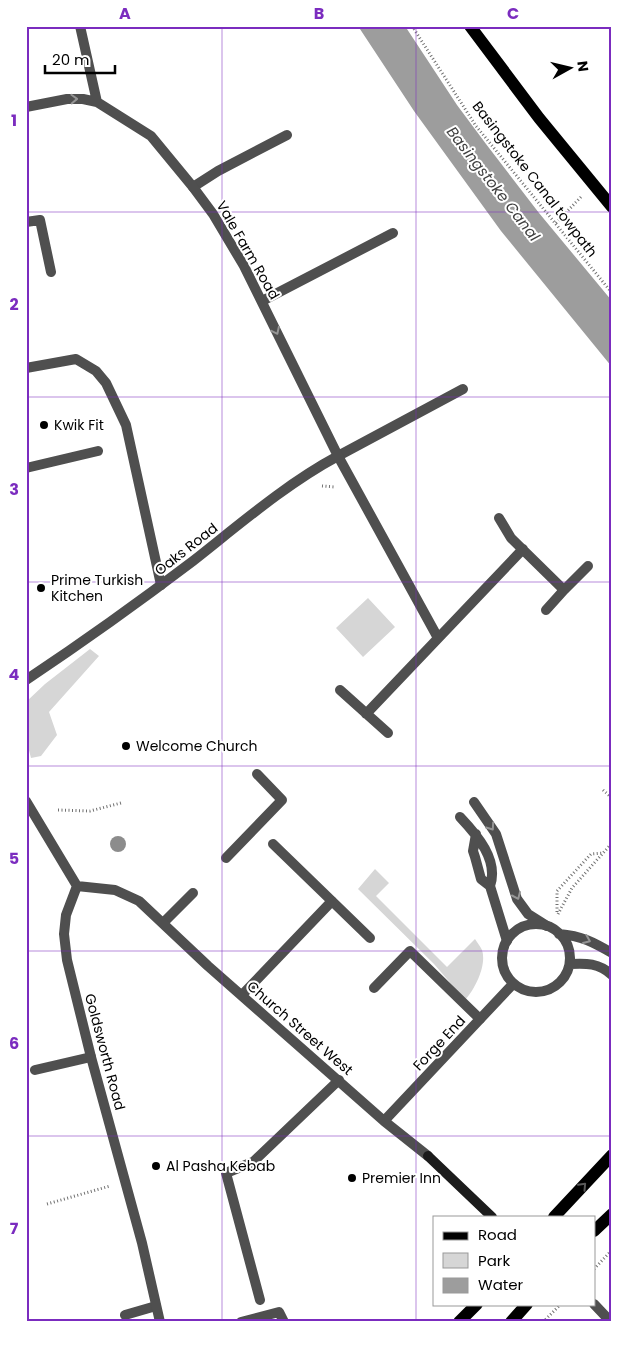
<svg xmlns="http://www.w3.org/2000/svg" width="638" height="1348" font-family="Poppins,sans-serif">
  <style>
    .green { fill: #d6d6d6 }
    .water { fill: #9d9d9d }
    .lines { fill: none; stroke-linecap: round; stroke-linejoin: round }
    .path { stroke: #717171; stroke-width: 3; stroke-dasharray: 1 2.5; stroke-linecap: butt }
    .lane { stroke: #4f4f4f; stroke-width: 10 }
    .street { stroke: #4f4f4f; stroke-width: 10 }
    .secondary { stroke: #1c1c1c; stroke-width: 10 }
    .primary { stroke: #000; stroke-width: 12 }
    .tree { fill: #8c8c8c }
    .oneway { stroke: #959595 }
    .oneway2 { stroke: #595959 }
    .grid { fill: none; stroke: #7b2cbf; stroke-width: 1; stroke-opacity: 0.55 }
    .poi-dot { fill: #000; stroke: #fff; stroke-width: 2 }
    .labels { text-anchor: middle; stroke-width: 4; stroke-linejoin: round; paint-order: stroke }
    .street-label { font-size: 14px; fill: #000; stroke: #fff }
    .poi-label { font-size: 14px; fill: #000; stroke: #fff; text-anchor: start }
    .water-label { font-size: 15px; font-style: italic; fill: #3e3e3e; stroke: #fff }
    .neatline { fill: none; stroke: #7b2cbf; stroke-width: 2 }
    .grid-label { font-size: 16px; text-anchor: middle; font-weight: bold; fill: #7b2cbf }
  </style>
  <rect width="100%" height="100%" fill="#fff"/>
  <path class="green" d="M368,598L395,627L363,657L336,628Z
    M90,649L99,656L49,712L57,735L41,756L31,758L26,739V702L45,684Z
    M375,869L389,883L376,896L447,967L475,939C477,942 480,946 482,950C487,965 475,989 465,1000L434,964L358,889Z"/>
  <path class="water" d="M358,26H405L457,105L486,144L539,213L612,301V367L501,231L414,111Z"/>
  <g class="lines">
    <path class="path" d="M412,26L476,126L612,293
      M556,223L581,197
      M322,486L335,487
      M603,790L612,798
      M58,810L90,811L121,803
      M557,912V891L591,854L603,853
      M558,914L572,888L612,843
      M47,1204L110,1186
      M594,1269L612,1250
      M543,1322L561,1304"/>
    <path class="lane" d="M193,187L218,171L287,135
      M26,222L40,220L51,272
      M262,301L393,233
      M26,368L76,359L96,371L106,383L126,425L161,585
      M338,456L463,389
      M26,468L98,451
      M474,802L496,834L517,899L528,914L547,926
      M460,817C477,835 499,860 490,886
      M476,834L473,851L475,857L481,879L490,886L507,941
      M273,844L370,938
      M226,858L282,800L257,774
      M163,923L193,893
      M374,988L410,951L480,1019
      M242,995L332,901
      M35,1070L91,1057
      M260,1300L226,1173L253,1162L339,1080
      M125,1315L156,1306
      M241,1322L279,1312L284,1322"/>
    <path class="street" d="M80,26L97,102
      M26,107L67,99H83L97,102L151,136L193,187L213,214L244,266L338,456L438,638
      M499,518L511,538L564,590L546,610
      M564,590L588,566
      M26,680C83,642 139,602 193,561C240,524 286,484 338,456
      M340,690L388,733
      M366,714L523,549
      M26,801L77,886
      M77,886L115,890L139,901L208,966L384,1121L428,1156
      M77,886L66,915L64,934L67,960L91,1057L142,1243L160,1322
      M502 958a34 34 0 1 1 68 0a34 34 0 1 1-68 0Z
      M559,934C582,936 593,942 612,953
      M570,964C586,963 599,963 612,975
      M384,1121L513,984
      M594,1304L611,1322"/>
    <path class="secondary" d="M428,1156L492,1217"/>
    <path class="primary" d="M470,26L539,118L612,207
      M554,1217L612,1155
      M594,1231L612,1214
      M459,1322L477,1304
      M511,1322L527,1304"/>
  </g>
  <circle class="tree" cx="118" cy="844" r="8"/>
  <defs><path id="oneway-chevron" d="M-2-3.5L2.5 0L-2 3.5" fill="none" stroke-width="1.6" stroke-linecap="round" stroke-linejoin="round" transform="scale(1.25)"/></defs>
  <g class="oneway">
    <use href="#oneway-chevron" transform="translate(74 99) rotate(-2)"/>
    <use href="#oneway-chevron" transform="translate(276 331) rotate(64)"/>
    <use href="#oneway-chevron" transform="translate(491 827) rotate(55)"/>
    <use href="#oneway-chevron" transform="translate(517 896) rotate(66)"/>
    <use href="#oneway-chevron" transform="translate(587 940) rotate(23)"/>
  </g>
  <use class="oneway2" href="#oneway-chevron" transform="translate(583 1186) rotate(-47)"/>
  <path class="grid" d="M222,26V1322M416,26V1322M26,212H612M26,397H612M26,582H612M26,766H612M26,951H612M26,1136H612"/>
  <g class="poi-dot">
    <circle cx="44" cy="425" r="5"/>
    <circle cx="41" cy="588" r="5"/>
    <circle cx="126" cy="746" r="5"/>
    <circle cx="156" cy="1166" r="5"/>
    <circle cx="352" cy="1178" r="5"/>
  </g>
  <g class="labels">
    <g class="street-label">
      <text transform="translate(535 179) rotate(52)" y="5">Basingstoke Canal towpath</text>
      <text transform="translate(248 250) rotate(60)" y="5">Vale Farm Road</text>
      <text transform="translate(186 549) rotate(-38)" y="5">Oaks Road</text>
      <text transform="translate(300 1028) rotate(41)" y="5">Church Street West</text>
      <text transform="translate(439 1043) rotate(-47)" y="5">Forge End</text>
      <text transform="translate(105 1052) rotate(75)" y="5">Goldsworth Road</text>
    </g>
    <g class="poi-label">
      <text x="54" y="430">Kwik Fit</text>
      <text x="51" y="585">Prime Turkish<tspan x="51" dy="16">Kitchen</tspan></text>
      <text x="136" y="751">Welcome Church</text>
      <text x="166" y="1171">Al Pasha Kebab</text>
      <text x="362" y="1183">Premier Inn</text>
    </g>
    <g class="water-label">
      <text transform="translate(493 184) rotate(52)" y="5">Basingstoke Canal</text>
    </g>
  </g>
  <rect width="638" height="1348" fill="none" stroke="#ffffff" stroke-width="55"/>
  <rect x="433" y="1216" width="162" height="90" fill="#ffffff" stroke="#999999"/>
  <rect x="443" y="1232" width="25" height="8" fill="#000000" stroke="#999999"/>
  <text x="478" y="1240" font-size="15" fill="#000000">Road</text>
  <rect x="443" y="1253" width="25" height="15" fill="#d6d6d6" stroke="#999999"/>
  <text x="478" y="1266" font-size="15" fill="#000000">Park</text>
  <rect x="443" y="1278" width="25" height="15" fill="#9d9d9d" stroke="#999999"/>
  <text x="478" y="1290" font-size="15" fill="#000000">Water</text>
  <g transform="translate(570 68) rotate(82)" stroke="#ffffff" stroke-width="4" paint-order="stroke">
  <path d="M0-4L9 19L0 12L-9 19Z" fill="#000000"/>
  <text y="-8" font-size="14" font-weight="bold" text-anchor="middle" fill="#000000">N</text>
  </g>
  <path d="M45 65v8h70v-8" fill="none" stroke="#000000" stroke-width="2.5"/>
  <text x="52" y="65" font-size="15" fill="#000000" stroke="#ffffff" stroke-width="4" paint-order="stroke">20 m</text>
  <rect x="28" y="28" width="582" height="1292" class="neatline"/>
  <g class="grid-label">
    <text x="125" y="19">A</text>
    <text x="319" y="19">B</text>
    <text x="513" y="19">C</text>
    <text x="14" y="126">1</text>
    <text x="14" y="310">2</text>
    <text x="14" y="495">3</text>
    <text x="14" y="680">4</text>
    <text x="14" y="864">5</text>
    <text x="14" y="1049">6</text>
    <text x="14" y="1234">7</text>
  </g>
</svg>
